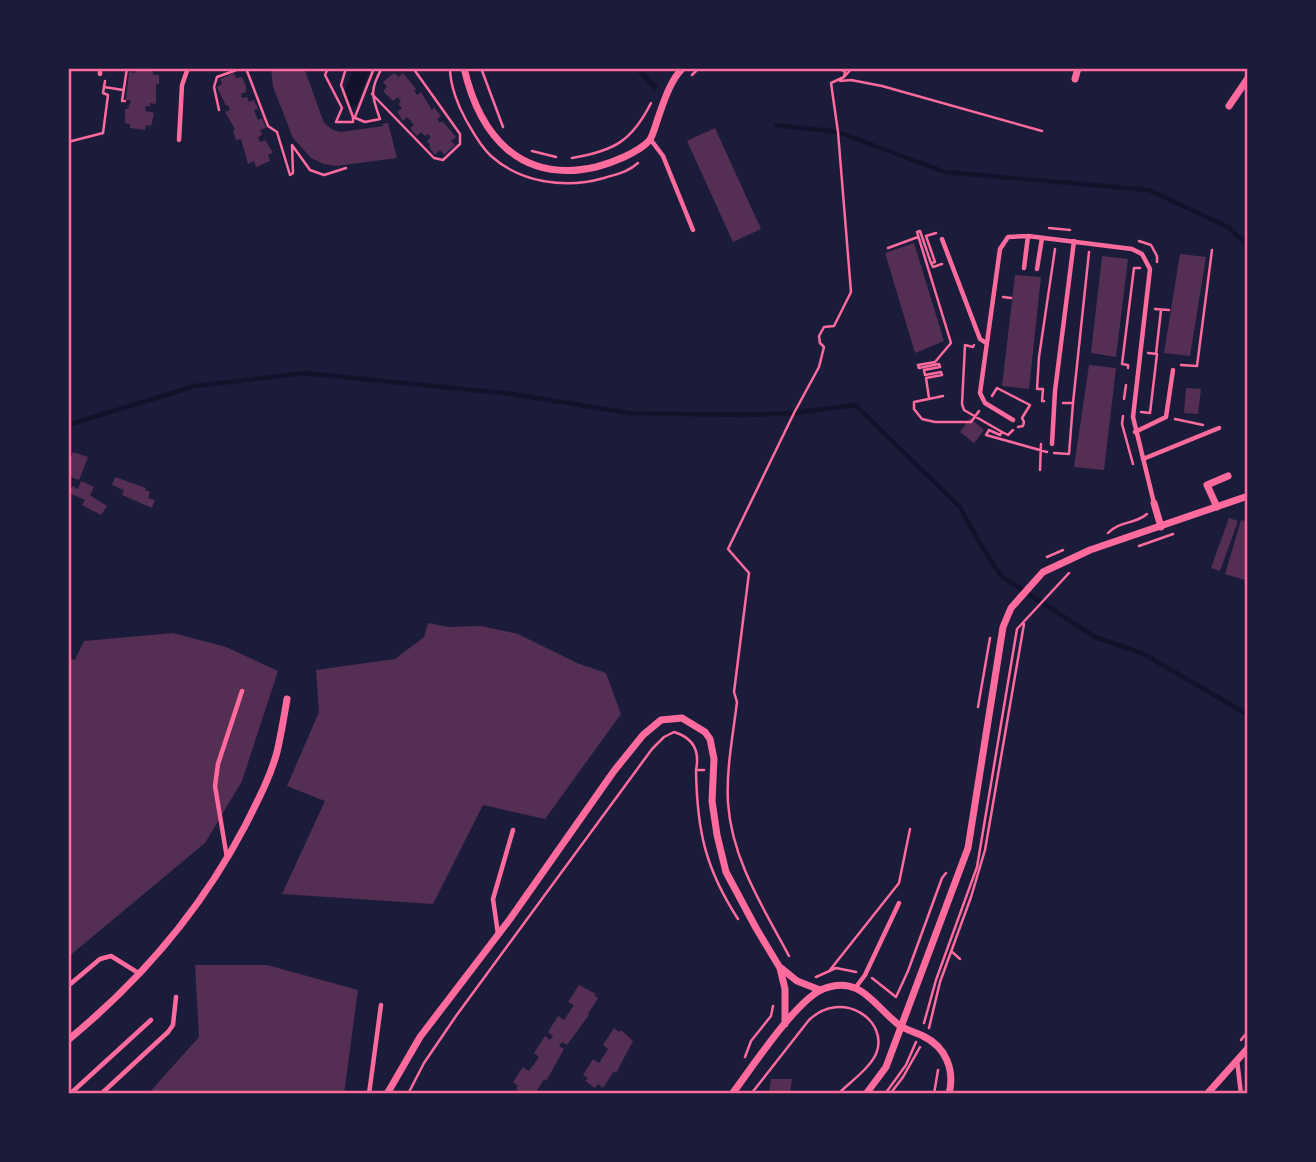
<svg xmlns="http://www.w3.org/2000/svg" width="1316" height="1162" font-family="'Asap Condensed',sans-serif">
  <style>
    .water { fill: #12122b }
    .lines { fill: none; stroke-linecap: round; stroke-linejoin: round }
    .stream { stroke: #12122b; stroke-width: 4.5 }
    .building { fill: #542f53 }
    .path { stroke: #ff6b9d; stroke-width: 2.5 }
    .service { stroke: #ff6b9d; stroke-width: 4.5 }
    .minor { stroke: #ff6b9d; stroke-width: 7 }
    .neatline { fill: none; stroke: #ff6b9d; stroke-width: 2.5 }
  </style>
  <rect width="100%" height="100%" fill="#1b1b3a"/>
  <path class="water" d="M371,68L356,105L351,106L345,91L351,75L349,69Z"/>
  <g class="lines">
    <path class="stream" d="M637,68L655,87
      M776,125L838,132L945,172L1149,190L1228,227L1248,245
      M68,425L195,386L304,373L512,394L629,413L745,415L794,413L855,405L960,507L977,539L1001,576L1095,637L1144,654L1248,715"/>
  </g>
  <path class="building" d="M135,68H150L154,75H159V84H156V104L150,103V106H146L145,111L154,113L151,126L146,125L145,130L130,128V124L125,123V109H128L131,100H126L129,72L135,73Z
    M271,68H304L324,123L333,130L341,132L383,126L382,124L388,123L397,158L336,166L324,164L311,158L293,138L273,87Z
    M234,73L236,78L242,77L246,86V92L241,94L242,98L247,97L249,102L254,100L258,109L254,110L258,120L262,118L266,128L260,130L262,135L258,137L260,142L265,140L273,153L268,155L270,161L256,167L254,161L248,164L241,139L236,140L233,131L235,129L225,112L230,110L228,105L226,106L217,87L222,84L220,79Z
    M394,73L399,77L403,73L416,89L414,91L417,95L421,92L432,110L434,107L441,116L437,119L440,123L442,121L456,137L451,141L455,145L444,155L440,150L435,155L429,147L430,145L427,141L431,137L428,134L425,136L421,132L417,136L410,128L414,125L407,117L403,121L397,112L402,108L398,104L401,102L398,97L393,101L383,91L387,87L383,82Z
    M715,128L761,229L733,242L687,141Z
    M914,243L944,341L915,353L885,253Z
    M1180,254L1206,257L1190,356L1164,353Z
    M1102,256L1128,259L1116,357L1091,353Z
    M1015,275L1041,277L1029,389L1002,386Z
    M1089,365L1116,368L1104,470L1074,467Z
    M1186,388L1201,389L1198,414L1184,413Z
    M970,418L984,430L974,443L960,432Z
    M73,452L88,457L79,480L68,476V465Z
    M115,477L146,488L145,490L150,492L148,498L155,500L152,508L122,495L124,490L112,485Z
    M81,481L94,487L90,495L107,506L101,515L82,505L85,500L69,493L72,486L78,489Z
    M1229,518L1238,521L1220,571L1211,568Z
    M1241,520L1248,522V581L1225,574Z
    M428,623L448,627L481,626L518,634L577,663L606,673L621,714L545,819L483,805L433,904L282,894L325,801L287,786L319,712L316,670L395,659L424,637Z
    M173,633L226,647L278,671L242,781L205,843L68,957V658L75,660L84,641Z
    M195,965H267L358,990L344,1094H148L199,1037Z
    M579,985L596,994L594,995L598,998L588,1014L589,1015L567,1045L562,1042L559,1046L564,1049L546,1081L544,1079L535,1094L528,1092L522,1094L516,1089L518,1086L513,1082L523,1067L529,1071L539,1057L534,1053L545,1036L550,1040L553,1036L548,1032L558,1016L564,1020L574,1005L568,1002Z
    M614,1028L619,1032L621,1030L633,1041L616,1073L614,1071L603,1088L598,1084L595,1088L585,1081L588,1078L583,1075L593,1059L599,1063L608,1049L603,1045Z
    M771,1079H792L790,1094H769Z"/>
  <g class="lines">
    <path class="path" d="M248,68L247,71L268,126L277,132L290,175L293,173L292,145L310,170L324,175L346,168
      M328,68L325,75L342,108L336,122H353V117L365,122L380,119C372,96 369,91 382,68
      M346,68L341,85L353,117
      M450,68C450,85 458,106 466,120C473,132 480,146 491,156C521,183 566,189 604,178C617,174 628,172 638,163
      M481,68L503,127
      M692,75L699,68
      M845,76L852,68
      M105,81L104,87L123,90
      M840,81L851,80L882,86L1042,131
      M372,94L434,158L443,160L460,144V134L413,68
      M125,101H122L127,68
      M219,110L214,87L217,77L242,68
      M355,117L374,68
      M68,142L103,133L108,95L103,93L104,87
      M532,151L556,157
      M572,158C614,151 632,141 651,103
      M1049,228L1070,230
      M1139,241L1151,245L1157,256V262
      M888,248L918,237
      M931,263L933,267L942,264
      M1003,297L1011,298
      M1155,309L1169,310
      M974,345L973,347L965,345L962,404L964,410L1002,432L1008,435L1013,430
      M1156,354L1161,310
      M1181,365L1197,366L1212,250
      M919,368L918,365L935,362L951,343L917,232L920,231L931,263L935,262L926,236L936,233
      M919,368L939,364L940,367L924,370L925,375
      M1128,368V365L1122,364L1134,268H1140
      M925,375L941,372
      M943,396L914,402V409L922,419L935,422H971L979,411
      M992,396L997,388L1030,405L1022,418L1024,422L1023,426L1018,427
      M929,398L926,378L942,375L941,372
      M1124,399L1126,385
      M1044,401H1042L1043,389H1037L1039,357L1055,249
      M1063,403H1073L1089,252
      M1141,412L1150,413L1157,354L1148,353
      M1123,416L1122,424L1133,464
      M1175,419L1203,425
      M1002,432L1000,435L989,430L986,435L1047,452
      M1054,453L1069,454L1073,403
      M1040,470L1041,444
      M1108,533C1119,521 1136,524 1147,514
      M1139,546L1173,534
      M1047,557L1063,550
      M978,707L990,638
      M696,770C697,830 705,868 738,919
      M951,951L960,959
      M789,956C763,907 732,860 728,803C726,770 733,735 737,702L734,692L749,573L728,549L794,413L819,367L824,347L820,343L819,336L824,327L834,326L851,292L838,132L831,83L844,77L845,72L839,68
      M830,970L899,883L910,829
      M908,971L942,878L946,873
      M816,977L836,968L856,972
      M872,978L896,997L908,971
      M924,1023L936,980L977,867L1017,629L1069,573
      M929,1028L940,982L971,897L985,850L1024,624
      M1241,1040L1248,1031
      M745,1057L751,1041L771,1016L773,1006
      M408,1094L424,1063L456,1016L652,749L664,737L674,732C694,738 700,751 696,770H704
      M751,1094L809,1020C842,988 890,1021 876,1054C869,1069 850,1082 838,1094
      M885,1094L906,1065L916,1042
      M890,1094L903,1077L920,1047
      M905,1094H909
      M934,1094L938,1070"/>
    <path class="service" d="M100,74V68
      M179,140L182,85L188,68
      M651,140L663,156L693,230
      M942,239L980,339L986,343
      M1024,268L1028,236
      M1037,269L1042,238
      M1013,420L985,403L980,393L1000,249L1008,237L1028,236L1132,249L1142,254L1150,269L1133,417L1154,503
      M1135,432L1166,417L1173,370
      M1052,444L1055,391L1074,241
      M1143,459L1219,428
      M227,858L215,786L218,764L242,691
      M498,934L493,899L513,830
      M68,986L100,959L111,956L140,974
      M856,987L865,975L899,903
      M1237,1060L1241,1094
      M70,1094L151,1020
      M101,1094L168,1032L173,1025L176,997
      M369,1094L381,1005"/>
    <path class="minor" d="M464,68C480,137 521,184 596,167C612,163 637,153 649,141C653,136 655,127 657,121C663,104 670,80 683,68
      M1075,79L1078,68
      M1229,106L1248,78
      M1154,503L1161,527
      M1217,507L1207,485L1228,476
      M781,968L797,981L820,990
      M68,1040C141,980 201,910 245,826C257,802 270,778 277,752C281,735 284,717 287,699
      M387,1094L420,1037L510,919L614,771L643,735L661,720L682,718L705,732L710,739L714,759L712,801L717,835L726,872L756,928L780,968L785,989V1024
      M732,1094C751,1069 796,1000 823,989C860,974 874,1006 899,1025C906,1030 915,1032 923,1036C946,1047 955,1070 949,1094
      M866,1094L886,1067L968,848L1003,627L1011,608L1043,572L1090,550L1248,496
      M1207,1094L1248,1048"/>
  </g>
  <rect width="1316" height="1162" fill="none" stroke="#1b1b3a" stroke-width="140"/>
  <rect x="70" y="70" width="1176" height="1022" class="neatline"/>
</svg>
